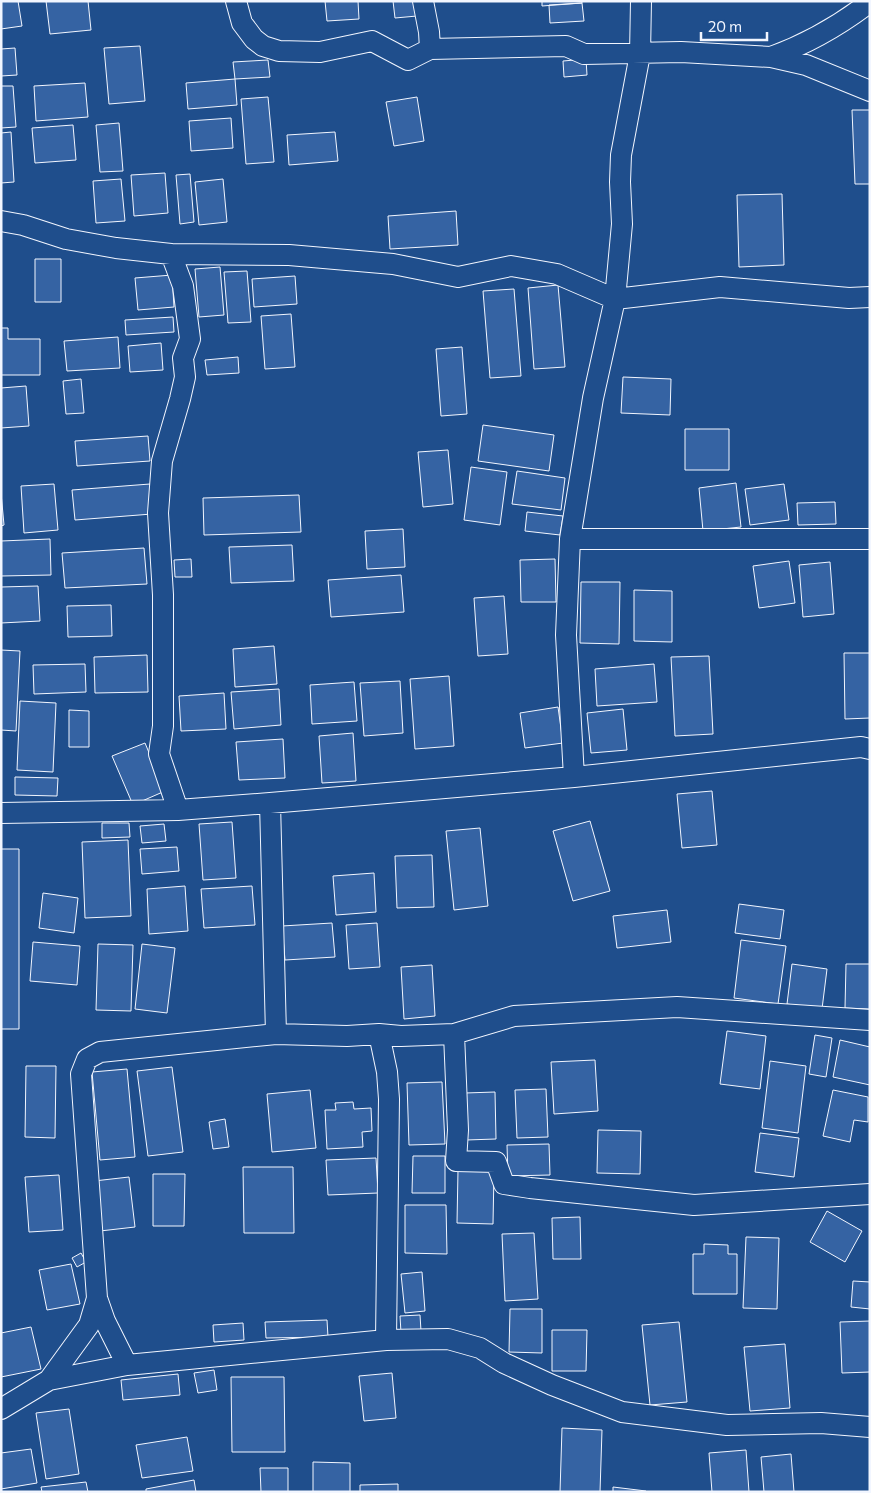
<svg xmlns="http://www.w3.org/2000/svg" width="871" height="1493" font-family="Commissioner,sans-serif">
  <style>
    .building { fill: #3563a3; stroke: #f2f6ff }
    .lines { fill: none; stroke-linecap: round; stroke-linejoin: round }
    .minor-casing { stroke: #f2f6ff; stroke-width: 22 }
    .minor { stroke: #1f4e8c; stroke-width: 20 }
  </style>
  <rect width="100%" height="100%" fill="#1f4e8c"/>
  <path class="building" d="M1,1H18L22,26L1,29Z
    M46,1H88L91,30L50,34Z
    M325,1H358L359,19L327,21Z
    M393,1H415L417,16L395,18Z
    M542,1H582V3L542,6Z
    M582,3L584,21L550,23L549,5Z
    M140,46L145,101L109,104L104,48Z
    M15,48L17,75L1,76V49Z
    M586,59L587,75L564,77L563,61Z
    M268,60L270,77L235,79L233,62Z
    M235,79L237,105L188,109L186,83Z
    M85,83L88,117L36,121L34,86Z
    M1,86H13L16,127L1,128Z
    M268,97L274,162L246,164L241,99Z
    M417,97L424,141L394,146L386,102Z
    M852,110H870V184H855Z
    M231,118L233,148L191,151L189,121Z
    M119,123L123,171L100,172L96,125Z
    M73,125L76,160L35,163L32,128Z
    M11,132L14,182L1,183V133Z
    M335,132L338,161L289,165L287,135Z
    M165,173L168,213L134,216L131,175Z
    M190,174L194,222L180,224L176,175Z
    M121,179L125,221L96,223L93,181Z
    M223,179L227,222L199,225L195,182Z
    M782,194L784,265L739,267L737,195Z
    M456,211L458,245L390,249L388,216Z
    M35,259H61V302H35Z
    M220,267L224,315L199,317L195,269Z
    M247,271L251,322L228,323L224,272Z
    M172,275L174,307L138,310L135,278Z
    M295,276L297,304L254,307L252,279Z
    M558,285L565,367L534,369L528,288Z
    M514,289L521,376L490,378L483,291Z
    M291,314L295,367L265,369L261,316Z
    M173,317L174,332L126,335L125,320Z
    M1,328H8V339H40V375H1Z
    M118,337L120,368L67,371L64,341Z
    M161,343L163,370L130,372L128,346Z
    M462,347L467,414L441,416L436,349Z
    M238,357L239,373L207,375L205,360Z
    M623,377L671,379L670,415L621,413Z
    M81,379L84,413L66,414L63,381Z
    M26,386L29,426L1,428V388Z
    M483,425L554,435L549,471L478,461Z
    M685,429H729V470H685Z
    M148,436L150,461L77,466L75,441Z
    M448,450L453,504L423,507L418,452Z
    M471,467L507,472L500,525L464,520Z
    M517,471L565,478L561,510L512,504Z
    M736,483L741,527L703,531L699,488Z
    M54,484L58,530L24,533L21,486Z
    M150,484L152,514L75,520L72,490Z
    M784,484L789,520L750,525L745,489Z
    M1,493L4,525L1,526Z
    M299,495L301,532L204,535L203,498Z
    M835,502L836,524L798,525L797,503Z
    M527,512L563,516L560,535L525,531Z
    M403,529L405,567L367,569L365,531Z
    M50,539L51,575L1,576V541Z
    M292,545L294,581L231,583L229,547Z
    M144,548L147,584L65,588L62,553Z
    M191,559L192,577H175L174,560Z
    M555,559L556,602H521L520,560Z
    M789,561L795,603L759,608L753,566Z
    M830,562L834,614L803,617L799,565Z
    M401,575L404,612L331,617L328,580Z
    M581,582H620L619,644L580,643Z
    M38,586L40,621L1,623V587Z
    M634,590L672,591V642L634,641Z
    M504,596L508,654L478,656L474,598Z
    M111,605L112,636L68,637L67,606Z
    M274,646L277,684L235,687L233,649Z
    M1,650L20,651L16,731L1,730Z
    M844,653H870V718L845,719Z
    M147,655L148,692L95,693L94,657Z
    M709,656L713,734L675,736L671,657Z
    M85,664L86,692L34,694L33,665Z
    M654,664L657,702L597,706L595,669Z
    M449,676L454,746L415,749L410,679Z
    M400,681L403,733L364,736L360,683Z
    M354,682L357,721L312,724L310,685Z
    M279,689L281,725L234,729L231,692Z
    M224,693L226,729L181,731L179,696Z
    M20,701L56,703L53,772L17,770Z
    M558,707L563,743L525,748L520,713Z
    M623,709L627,750L591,753L587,713Z
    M69,710L89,711V747H69Z
    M353,733L356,781L322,783L319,736Z
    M283,739L285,778L239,780L236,742Z
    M145,743L165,791L133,805L112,756Z
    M15,777L58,778L57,796L15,795Z
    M712,791L717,845L682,848L677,794Z
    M590,821L610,891L573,901L553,831Z
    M232,822L236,878L203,880L199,824Z
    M102,823H129L130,837L102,838Z
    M164,824L166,841L142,843L140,826Z
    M480,828L488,906L454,910L446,831Z
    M128,840L131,916L85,918L82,842Z
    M177,847L179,871L142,874L140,849Z
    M1,849H19V1029H1Z
    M432,855L434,907L397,908L395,856Z
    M374,873L376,912L336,915L333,876Z
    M185,886L188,931L149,934L147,889Z
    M252,886L255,925L204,928L201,889Z
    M43,893L78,898L74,933L39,928Z
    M739,904L784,910L780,939L735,933Z
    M667,910L671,942L617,948L613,916Z
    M332,923L335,957L285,960L282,926Z
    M377,923L380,967L349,969L346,925Z
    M741,940L786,946L778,1004L734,998Z
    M33,942L80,946L77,985L30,981Z
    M98,944L133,945L131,1011L96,1010Z
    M142,944L175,948L167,1013L135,1009Z
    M792,964L827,969L822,1009L787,1004Z
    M846,964H870V1009L845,1008Z
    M432,965L435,1016L404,1019L401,967Z
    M727,1031L766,1036L760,1089L720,1084Z
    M815,1035L832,1038L826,1077L809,1074Z
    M840,1040L870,1047V1085L833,1077Z
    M595,1060L598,1111L554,1114L551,1062Z
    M770,1061L806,1066L798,1133L762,1128Z
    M26,1066H56L55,1138L25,1137Z
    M172,1067L183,1152L148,1156L137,1071Z
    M127,1069L135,1157L100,1160L92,1072Z
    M442,1082L445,1144L409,1145L407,1083Z
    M546,1089L548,1137L517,1138L515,1090Z
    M310,1090L316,1148L272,1152L267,1094Z
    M833,1090L868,1097V1122L854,1120L850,1142L823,1136Z
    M495,1092L496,1139L466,1140L465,1093Z
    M353,1102L354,1109L371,1108L372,1131L362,1132L363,1147L327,1149L325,1110H336L335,1103Z
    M225,1119L229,1147L213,1149L209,1122Z
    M598,1130L641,1131L640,1174L597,1173Z
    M760,1133L799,1138L794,1177L755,1172Z
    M549,1144L550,1175L508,1176L507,1145Z
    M413,1156H445V1193H412Z
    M376,1158L378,1193L328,1195L326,1160Z
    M243,1167H293L294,1233H244Z
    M458,1170L494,1171L493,1224L457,1223Z
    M153,1174H185L184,1226H153Z
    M59,1175L63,1230L29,1232L25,1177Z
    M129,1177L135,1227L100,1231L94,1181Z
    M405,1205H446L447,1254L405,1253Z
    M827,1211L862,1231L845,1262L810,1242Z
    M580,1217L581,1259H553L552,1218Z
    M534,1233L538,1299L505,1301L502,1234Z
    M746,1237L779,1238L777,1309L743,1308Z
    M704,1244L728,1245V1254H737V1294H693V1254H704Z
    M81,1253L86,1262L77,1267L72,1258Z
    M71,1264L80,1304L47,1310L39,1270Z
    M422,1272L425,1311L405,1313L401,1274Z
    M853,1281L870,1282V1309L851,1307Z
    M510,1309H542V1353L509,1352Z
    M420,1315L421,1331L401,1333L400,1316Z
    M327,1320L328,1337L266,1338L265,1322Z
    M870,1321V1372L842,1373L840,1322Z
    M679,1322L687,1402L650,1405L642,1325Z
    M243,1323L244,1340L214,1342L213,1325Z
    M31,1327L41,1369L1,1377V1333Z
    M552,1330H587L586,1371H552Z
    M785,1344L790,1408L750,1411L744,1347Z
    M214,1370L217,1390L198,1393L194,1373Z
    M392,1373L396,1418L364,1421L359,1376Z
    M178,1374L180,1395L123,1400L121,1380Z
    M231,1377H284L285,1452H232Z
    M69,1409L79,1474L46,1479L36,1413Z
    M562,1428L602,1430L600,1492H560Z
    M187,1437L193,1471L142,1478L136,1445Z
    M31,1449L37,1483L1,1489V1453Z
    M746,1450L749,1492H712L709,1453Z
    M791,1454L794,1492H764L761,1457Z
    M313,1462L350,1463V1492H313Z
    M260,1468H288V1492H261Z
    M194,1480L196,1492H146V1489Z
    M86,1482L88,1492H42L41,1487Z
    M398,1484V1492H360V1485Z
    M613,1487L646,1491V1492H613Z"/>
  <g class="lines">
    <g class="minor-casing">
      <path id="minor" d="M236,1L242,23L254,39L263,46L279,51L320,52L372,41L408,60L430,49
        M423,1L429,32L430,49L566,46L584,54L681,52L771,57L806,65L870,91
        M771,57C807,44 840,25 870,2
        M1,221L23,225L66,239L116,248L171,254L183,286L190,339L183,358L185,377L180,399L162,461L158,513L163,595V726L159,754L178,810
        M171,254L289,255L393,264L458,277L511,266L557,274L615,299L720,287L849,298L870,297
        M570,539H870
        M574,777L566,635L570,539L593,398L615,299L622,224L620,182L621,155L640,54L641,1
        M270,803L276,1034
        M1,813L178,810L270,803L574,777L861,747L870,749
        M379,1034L401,1036L454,1034L458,1130L456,1161L496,1162L504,1184L530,1188L694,1205L870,1194
        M454,1034L514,1016L677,1007L870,1020
        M127,1365L105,1321L97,1298L81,1074L87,1059L100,1052L276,1034L347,1036L379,1034L387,1072L389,1099L386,1340
        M49,1380L89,1325L97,1298
        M1,1409L49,1380L127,1365L386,1340L448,1339L480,1348L504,1363L552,1385L622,1412L727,1425L821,1423L870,1427"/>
    </g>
    <use href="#minor" class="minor"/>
  </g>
  <rect width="871" height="1493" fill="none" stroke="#f2f6ff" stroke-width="5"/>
  <path d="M701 32v8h66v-8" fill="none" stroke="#f2f6ff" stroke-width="2.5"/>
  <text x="708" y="32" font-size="15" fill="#f2f6ff" stroke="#1f4e8c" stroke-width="4" paint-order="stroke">20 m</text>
</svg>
